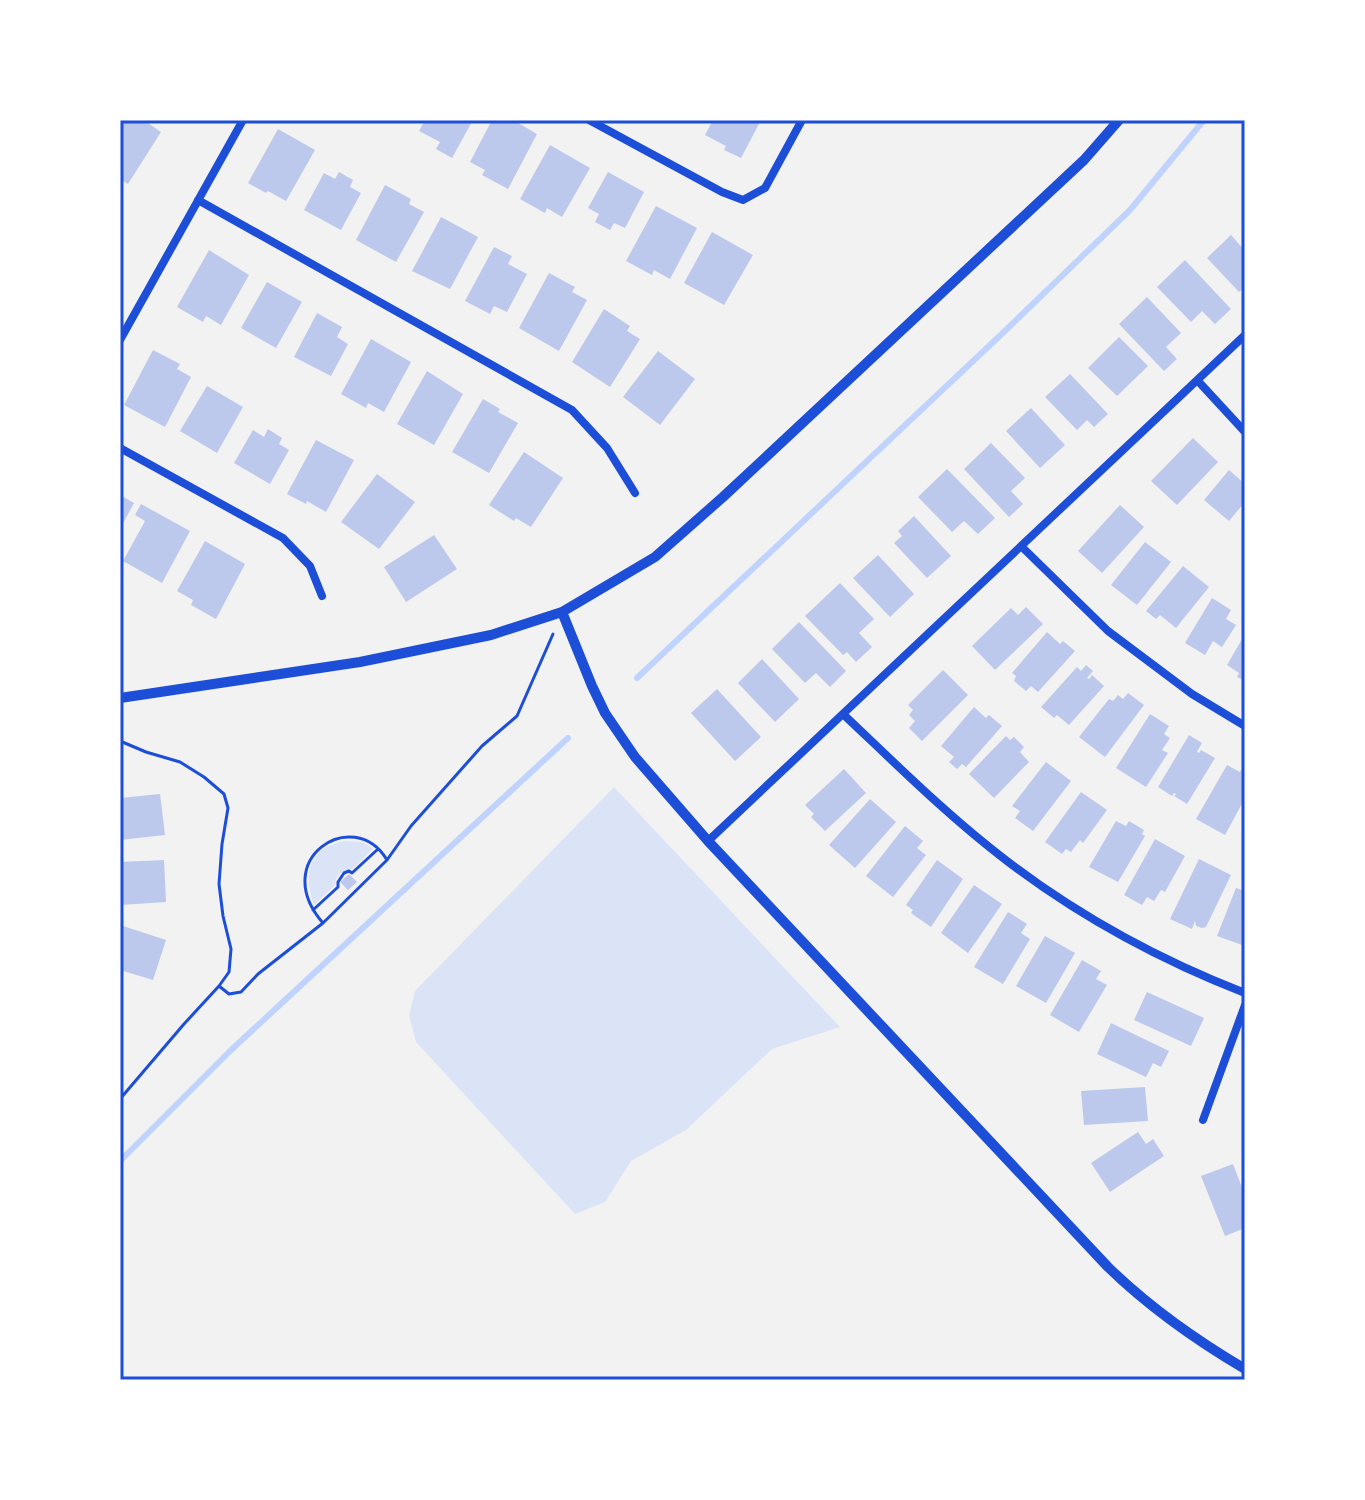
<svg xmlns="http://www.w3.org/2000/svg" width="1365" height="1500" font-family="Roboto,sans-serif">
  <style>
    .green { fill: #dbe4f7 }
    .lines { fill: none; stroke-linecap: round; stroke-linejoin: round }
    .stream { stroke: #bfd3fe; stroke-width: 6 }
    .building { fill: #bdc9ec }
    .path { stroke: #1d4ed8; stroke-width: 3 }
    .minor { stroke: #1d4ed8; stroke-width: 8 }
    .tertiary { stroke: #1d4ed8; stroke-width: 10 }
    .neatline { fill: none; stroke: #1d4ed8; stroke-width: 3 }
  </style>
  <rect width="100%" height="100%" fill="#f2f2f2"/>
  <path class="green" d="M614,787L840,1027L772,1049L686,1130L631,1161L605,1202L575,1214L416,1042L409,1016L415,991Z
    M345,841L362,842L373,848C367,854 360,863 353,868C342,874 337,870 335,885L314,905C303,875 308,847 345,841Z"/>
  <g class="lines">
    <path class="stream" d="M637,678L1007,329L1130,210L1204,120
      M120,1161L230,1051L568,738"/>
  </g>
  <path class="building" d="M120,120H150L148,123L161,132L128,184L120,179Z
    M425,120H473L452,158L436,149L440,142L419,131Z
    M492,120H513L537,134L508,189L482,175L485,170L470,162Z
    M713,120H761L741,158L724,150L726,146L705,135Z
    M278,129L315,150L286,201L268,191L266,193L248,183Z
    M550,145L590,168L562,217L547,208L545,213L520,199Z
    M339,172L353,180L350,187L361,193L341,230L304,210L324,173L335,179Z
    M608,172L644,192L625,228L614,223L610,230L595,222L599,214L588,208Z
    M385,185L411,199L409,204L424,212L396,262L356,240Z
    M656,206L697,228L670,279L654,270L652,275L626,261Z
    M441,217L478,237L450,289L412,271Z
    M712,232L753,255L724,305L684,283Z
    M1231,235L1245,251V287L1239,292L1207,258Z
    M494,247L512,256L508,264L527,274L507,312L494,306L490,314L465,301Z
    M209,250L249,275L221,325L206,316L203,322L177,307Z
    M1185,260L1231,309L1215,324L1202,311L1191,322L1157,287Z
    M549,273L575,287L572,292L587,300L559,351L519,328Z
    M267,282L302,302L276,348L241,328Z
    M1147,297L1181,333L1166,347L1177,359L1164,371L1119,324Z
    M604,309L630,326L627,331L640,339L610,387L572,362Z
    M317,313L342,327L337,337L348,344L331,376L294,357Z
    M1119,337L1148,366L1117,396L1088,368Z
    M371,339L411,362L384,412L368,403L366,408L341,394Z
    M153,350L180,364L177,369L191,377L165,427L124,405Z
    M658,351L695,379L660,425L623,397Z
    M427,371L463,394L434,445L397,424Z
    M1070,374L1108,414L1094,427L1087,420L1077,430L1045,397Z
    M207,386L243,407L217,453L180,431Z
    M483,399L500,409L498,412L518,423L489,473L452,452Z
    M1031,408L1065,445L1040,468L1006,431Z
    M268,429L282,438L279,444L289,450L270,484L234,463L253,430L264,437Z
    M1193,438L1218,462L1177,505L1151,481Z
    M316,440L354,460L326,512L307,501L306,504L287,494Z
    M991,443L1025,478L1011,491L1023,504L1009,517L964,469Z
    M524,452L563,478L531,527L516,518L514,521L489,505Z
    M947,469L995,518L978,534L964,521L952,532L918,497Z
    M1229,470L1245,484V502L1229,521L1204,500Z
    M377,474L415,502L379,549L341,522Z
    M120,495L134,503L120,529Z
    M141,504L190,531L162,583L123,561L145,521L135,515Z
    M1120,505L1144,527L1102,573L1078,551Z
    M914,516L951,556L927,578L894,543L902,536L898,531Z
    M434,535L457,569L406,602L384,567Z
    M205,541L245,564L216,619L191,605L193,600L177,591Z
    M1145,542L1171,562L1137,605L1111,585Z
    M878,555L914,594L890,617L853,578Z
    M1183,566L1209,587L1176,628L1160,615L1156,619L1146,611Z
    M840,583L874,619L859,633L872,647L856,662L847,652L843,655L805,616Z
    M1212,598L1231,610L1226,619L1236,625L1222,647L1213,641L1205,655L1185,643Z
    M1026,607L1043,624L995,670L972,646L1011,608L1018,615Z
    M799,622L846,671L830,687L816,673L805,683L772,649Z
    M1047,632L1060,644L1063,641L1075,651L1038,692L1031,686L1026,691L1014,681L1016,676L1012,673Z
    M1245,634V681L1237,677L1239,673L1227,665Z
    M762,659L799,699L775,722L738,683Z
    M1086,665L1093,671L1087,678L1089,679L1092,675L1104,686L1069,725L1057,715L1054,718L1041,707L1077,667L1081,671Z
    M943,670L968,695L922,741L909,728L915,721L909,715L913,710L908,705Z
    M717,689L761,737L735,761L691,713Z
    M1128,693L1144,705L1105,757L1079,737L1109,699L1113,701L1118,695L1123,699Z
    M974,707L986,718L989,715L1002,726L966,767L962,764L957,769L949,762L954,757L941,746Z
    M1150,714L1169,726L1164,734L1170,738L1162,750L1168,753L1146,787L1116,768Z
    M1189,735L1202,743L1197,752L1199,753L1201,750L1215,758L1187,804L1174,796L1176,794L1174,793L1172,796L1158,787Z
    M1006,736L1010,740L1014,737L1024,747L1020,752L1029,762L994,798L969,774Z
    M1046,762L1071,781L1033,831L1015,818L1020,811L1012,806Z
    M1227,765L1240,772L1243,767L1245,768V798L1225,835L1196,819Z
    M844,769L866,793L825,831L811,817L814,814L805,805Z
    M1081,792L1107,810L1083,843L1080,840L1071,852L1066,849L1062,854L1045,842Z
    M160,794L165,835L120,840V798Z
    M870,799L896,822L855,868L829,845Z
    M1116,821L1126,826L1129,821L1144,830L1142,834L1145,836L1118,882L1089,867Z
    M905,826L923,841L917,848L926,855L893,897L866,876Z
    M1155,839L1185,856L1165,892L1161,890L1154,901L1147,897L1142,905L1124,895Z
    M1199,859L1231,875L1206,927L1202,928L1196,926L1195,921L1192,929L1170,919Z
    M164,860L166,902L120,905V862Z
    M937,860L963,879L931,927L911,913L913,910L906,905Z
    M349,874L357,882L348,890L340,882Z
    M974,885L1002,904L968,953L941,933Z
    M1236,888L1245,891V946L1217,936Z
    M1008,912L1027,924L1021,933L1030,939L1003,984L974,967Z
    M120,925L166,940L153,980L120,970Z
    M1045,936L1075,953L1046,1003L1016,986Z
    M1082,960L1101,971L1096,979L1107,985L1079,1032L1050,1015Z
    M1147,992L1204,1018L1191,1046L1134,1020Z
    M1111,1023L1169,1051L1161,1067L1153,1063L1146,1077L1097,1054Z
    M1145,1087L1148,1121L1084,1125L1081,1091Z
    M1138,1132L1146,1144L1153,1139L1164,1156L1110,1192L1091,1163Z
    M1233,1164L1245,1195V1228L1225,1236L1201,1176Z"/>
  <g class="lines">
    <path class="path" d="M120,741L146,752L180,762L204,777L224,794L228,808L222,844L219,884L223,916L231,949L229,972L219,986L184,1024L120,1099
      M313,910L338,887V882L344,873L349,871L352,873L378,849
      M323,923C268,860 353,804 387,860
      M219,986L229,994L241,992L258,974L323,923L387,860L411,826L482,746L517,716L553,634"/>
    <path class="minor" d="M589,120L722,192L743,200L765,188L802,120
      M198,200L572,410L607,448L635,493
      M120,340L243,120
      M1198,381L1245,432
      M120,448L283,538L310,566L322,596
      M1022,547L1108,631L1192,694L1245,726
      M844,715C897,765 949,817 1007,861C1079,916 1160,960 1245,993
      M708,841L1245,335
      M1203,1120L1245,1005"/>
    <path class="tertiary" d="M562,612L592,686L605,713L635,757L708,841L1108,1267C1150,1308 1194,1339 1245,1369
      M120,698L360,662L491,635L562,612L655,557L723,497L1084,160L1119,120"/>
  </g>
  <rect width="1365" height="1500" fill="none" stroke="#ffffff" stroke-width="244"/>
  <rect x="122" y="122" width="1121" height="1256" class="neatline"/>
</svg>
